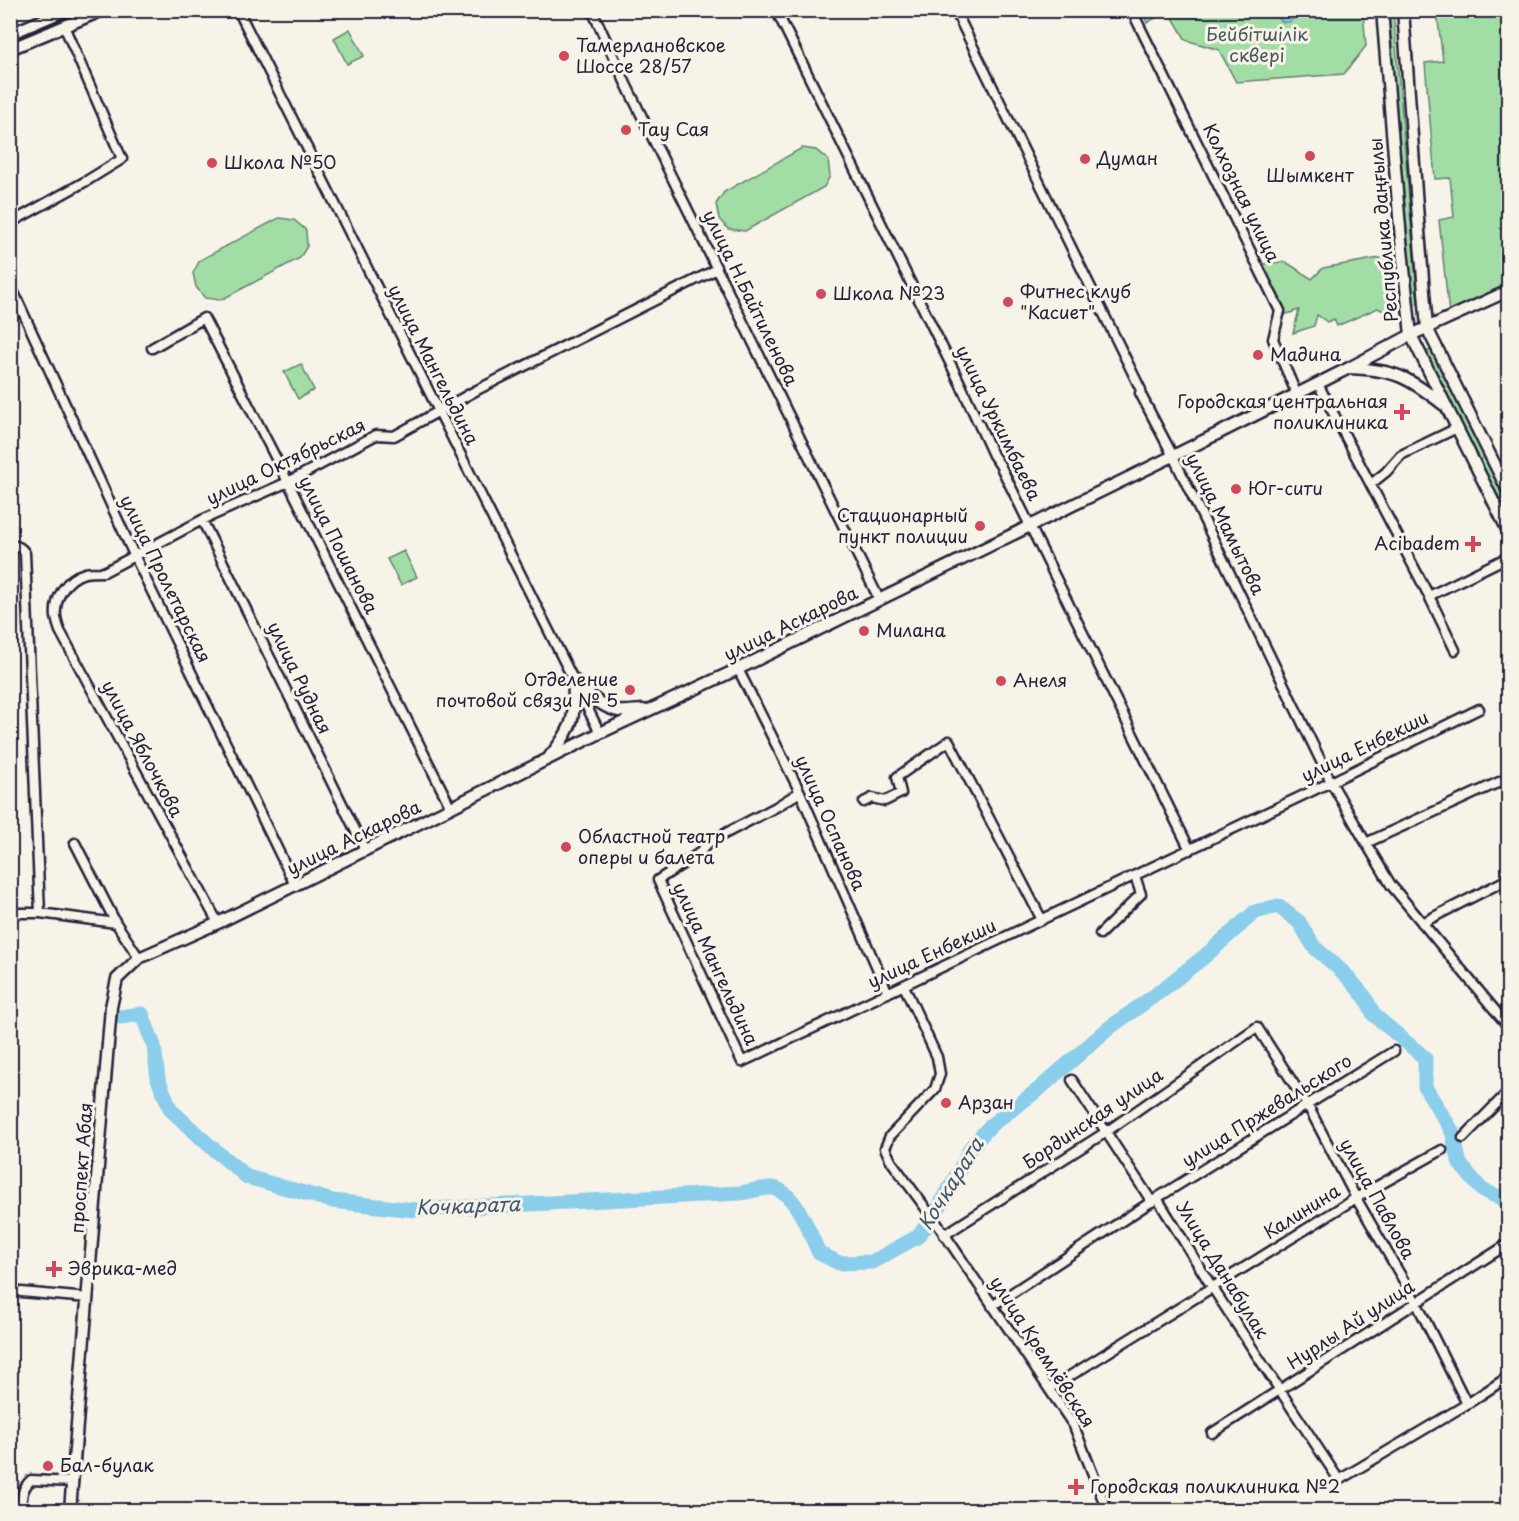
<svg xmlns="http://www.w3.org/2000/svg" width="1519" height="1521" font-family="'Playpen Sans',sans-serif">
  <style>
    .green { fill: #a1dda4; stroke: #628070; stroke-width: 1.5 }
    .water { fill: #8aceec; stroke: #6089a5; stroke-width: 1.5 }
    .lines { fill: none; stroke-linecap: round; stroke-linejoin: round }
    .river { stroke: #8aceec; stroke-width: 15 }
    .minor-casing { stroke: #22223b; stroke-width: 13 }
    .major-casing { stroke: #22223b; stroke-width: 15 }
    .minor { stroke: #f7f3e8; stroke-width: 8 }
    .major { stroke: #f7f3e8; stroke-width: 10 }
    .poi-dot { fill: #d1495b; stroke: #f7f3e8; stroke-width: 2 }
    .labels { text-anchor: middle; stroke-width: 6; stroke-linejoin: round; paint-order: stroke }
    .park-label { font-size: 18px; fill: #485a5a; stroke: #f7f3e8 }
    .poi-label { font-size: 18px; fill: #22223b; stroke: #f7f3e8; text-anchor: start }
    .street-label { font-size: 18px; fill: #22223b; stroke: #f7f3e8 }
    .water-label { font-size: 20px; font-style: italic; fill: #415670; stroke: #f7f3e8 }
  </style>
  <rect width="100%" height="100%" fill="#f7f3e8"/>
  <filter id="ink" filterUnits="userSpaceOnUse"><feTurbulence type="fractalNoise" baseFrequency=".0167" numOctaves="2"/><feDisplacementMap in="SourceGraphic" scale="12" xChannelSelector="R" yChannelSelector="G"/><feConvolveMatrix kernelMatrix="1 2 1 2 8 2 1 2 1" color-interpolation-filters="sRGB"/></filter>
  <g filter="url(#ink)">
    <path class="green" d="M1143,10H1168V11L1147,23Z
      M1169,11H1363L1366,46L1344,74L1236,82L1219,50L1186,40Z
      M1388,11H1393L1418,304H1413Z
      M1419,11H1508V286L1449,314L1439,220L1454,217L1450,178L1435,179L1425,63L1443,61L1437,13L1420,15Z
      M350,29L364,56L347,64L334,38Z
      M802,148L816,150L828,160L830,176L824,187L745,231L728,229L719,219L716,204L724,192Z
      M279,218L294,220L306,230L307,246L300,258L221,300L205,298L196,287L193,273L200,260Z
      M1386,257L1391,315L1378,308L1337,326L1334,319L1327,322L1317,315L1314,326L1293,333L1299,310L1284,315L1263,264L1286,262L1312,279L1323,268Z
      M1431,350L1508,505V516L1426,352Z
      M301,364L314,390L298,399L284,372Z
      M404,551L417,577L401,585L387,559Z"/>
    <path class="water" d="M1293,10L1294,18L1289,22H1283L1278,18V11Z"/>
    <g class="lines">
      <path class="river" d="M120,1017L142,1014L154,1046L158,1079L171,1110L211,1147L247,1177L333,1201L414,1210L740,1193C749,1192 763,1187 773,1188C796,1192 810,1234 819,1253L839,1263L872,1262L917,1237L933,1218L957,1175L971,1147L991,1125L1039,1089L1109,1028L1158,993L1205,956L1255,912L1278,906L1299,922L1314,947L1345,974L1365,997L1374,1015L1425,1058V1087L1452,1131L1460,1164L1482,1190L1508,1201"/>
      <g class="minor-casing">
        <path id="minor" d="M238,10L600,733
          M592,10L626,84L879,599
          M776,10L960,383L993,455L1000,465L1190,850
          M955,10L1141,390L1140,393L1173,456L1331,782L1366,843L1391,885L1508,1026
          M1134,10V15L1280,311L1273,339L1297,395
          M10,223L88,180L122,159L64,26
          M10,284L134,555L295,885
          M152,348L204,318L288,482L451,808
          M1318,384L1429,596L1455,650
          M1371,484L1386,472L1401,455L1457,428
          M202,520L365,850
          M10,545C18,546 21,547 25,553L40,913
          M1429,596L1508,557
          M738,669L800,792L888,993
          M800,792L776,807L709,842L698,854L658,880L742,1062L1331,782L1479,709
          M864,802L872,798L885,801L901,793L897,777L949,741L1042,920
          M75,843L116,923
          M1366,843L1508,778
          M10,913H40L116,923L139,958
          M218,923L60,631C58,626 57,622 56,617C54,598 66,578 85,573C91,572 98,572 104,572L202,520L288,482L376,435L394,436L477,390L717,269
          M1422,923L1508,879
          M1100,934L1141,894L1135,876
          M904,986L937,1057L940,1074L935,1089L890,1136L885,1148L891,1161L941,1229L1074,1426L1107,1510
          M1072,1080L1152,1202
          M1463,1138L1508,1092
          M1157,1198L1212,1287L1339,1480L1467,1404L1508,1377
          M944,1235L1106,1132L1257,1027L1308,1106L1356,1198L1416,1302L1467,1404
          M10,1291L88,1298
          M992,1306L1157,1198L1394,1051
          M1049,1389L1356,1198L1442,1150
          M1212,1433L1508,1244
          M21,1510C22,1498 21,1489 31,1480L73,1482"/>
      </g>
      <g class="major-casing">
        <path id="major" d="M1382,10L1401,240L1411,335L1508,531
          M1403,10L1417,206L1427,328L1508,491
          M10,34L66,10
          M10,49L103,10
          M1350,368C1396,370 1408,377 1444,405
          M573,679C586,691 600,708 619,711C627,712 636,710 643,710
          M550,756C574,727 576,716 573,679
          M70,1510L111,1007L117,979L139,958L218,923L295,885L600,733L738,669L1173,456L1349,368L1411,335L1508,291"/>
      </g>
      <use href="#minor" class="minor"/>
      <use href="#major" class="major"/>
    </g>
  </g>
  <g class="poi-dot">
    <circle cx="564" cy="56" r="6"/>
    <circle cx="626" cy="130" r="6"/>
    <circle cx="1310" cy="156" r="6"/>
    <circle cx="1085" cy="159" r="6"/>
    <circle cx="212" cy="163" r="6"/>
    <circle cx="821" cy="294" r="6"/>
    <circle cx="1008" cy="302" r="6"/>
    <circle cx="1258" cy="355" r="6"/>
    <path d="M1399 403h6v6h6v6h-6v6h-6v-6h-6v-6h6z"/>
    <circle cx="1236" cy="489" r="6"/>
    <circle cx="980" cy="526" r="6"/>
    <path d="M1470 535h6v6h6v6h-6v6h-6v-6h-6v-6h6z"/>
    <circle cx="864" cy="631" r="6"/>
    <circle cx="1001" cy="681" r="6"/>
    <circle cx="630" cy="690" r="6"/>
    <circle cx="566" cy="847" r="6"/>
    <circle cx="946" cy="1103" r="6"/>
    <path d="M51 1260h6v6h6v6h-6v6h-6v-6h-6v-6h6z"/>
    <circle cx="48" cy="1466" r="6"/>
    <path d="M1073 1478h6v6h6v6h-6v6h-6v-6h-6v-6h6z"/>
  </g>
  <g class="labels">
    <g class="park-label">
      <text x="1257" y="41">Бейбітшілік<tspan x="1257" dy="21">сквері</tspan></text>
    </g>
    <g class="poi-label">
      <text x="576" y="52">Тамерлановское<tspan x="576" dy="21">Шоссе 28/57</tspan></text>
      <text x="638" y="136">Тау Сая</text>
      <text x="1097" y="165">Думан</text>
      <text x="224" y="169">Школа №50</text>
      <text x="1310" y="182" text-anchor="middle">Шымкент</text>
      <text x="1020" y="298">Фитнес клуб<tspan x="1020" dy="21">"Касиет"</tspan></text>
      <text x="833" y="300">Школа №23</text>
      <text x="1270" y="361">Мадина</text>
      <text x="1388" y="408" text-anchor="end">Городская центральная<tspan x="1388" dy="21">поликлиника</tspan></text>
      <text x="1248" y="495">Юг-сити</text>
      <text x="968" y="522" text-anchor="end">Стационарный<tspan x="968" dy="21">пункт полиции</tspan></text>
      <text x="1460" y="550" text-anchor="end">Acibadem</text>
      <text x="876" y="637">Милана</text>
      <text x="618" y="686" text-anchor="end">Отделение<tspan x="618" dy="21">почтовой связи № 5</tspan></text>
      <text x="1013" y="687">Анеля</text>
      <text x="578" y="843">Областной театр<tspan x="578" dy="21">оперы и балета</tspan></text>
      <text x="958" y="1109">Арзан</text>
      <text x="68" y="1275">Эврика-мед</text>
      <text x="60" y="1472">Бал-булак</text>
      <text x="1090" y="1493">Городская поликлиника №2</text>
    </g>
    <g class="street-label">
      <text transform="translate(1241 193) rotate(64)" y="6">Колхозная улица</text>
      <text transform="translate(1384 230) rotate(-95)" y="6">Республика даңғылы</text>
      <text transform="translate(750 298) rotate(64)" y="6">улица Н.Байтиленова</text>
      <text transform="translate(433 365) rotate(63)" y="6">улица Мангельдина</text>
      <text transform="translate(998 423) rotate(64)" y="6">улица Уркимбаева</text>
      <text transform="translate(286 462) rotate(-26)" y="6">улица Октябрьская</text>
      <text transform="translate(1225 524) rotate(64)" y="6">улица Мамытова</text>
      <text transform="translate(338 545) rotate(63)" y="6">улица Пошанова</text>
      <text transform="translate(165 579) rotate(64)" y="6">улица Пролетарская</text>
      <text transform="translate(791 624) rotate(-26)" y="6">улица Аскарова</text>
      <text transform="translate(299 678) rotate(64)" y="6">улица Рудная</text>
      <text transform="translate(1365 747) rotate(-26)" y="6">улица Енбекши</text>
      <text transform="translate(142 749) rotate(62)" y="6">улица Яблочкова</text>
      <text transform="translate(830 823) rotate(66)" y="6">улица Оспанова</text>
      <text transform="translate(354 838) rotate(-26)" y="6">улица Аскарова</text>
      <text transform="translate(932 954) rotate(-25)" y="6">улица Енбекши</text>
      <text transform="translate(715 964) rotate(65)" y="6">улица Мангельдина</text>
      <text transform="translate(1267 1111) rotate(-32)" y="6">улица Пржевальского</text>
      <text transform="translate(1093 1119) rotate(-34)" y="6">Бординская улица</text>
      <text transform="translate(82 1168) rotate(-86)" y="6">проспект Абая</text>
      <text transform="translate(1377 1199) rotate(61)" y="6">улица Павлова</text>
      <text transform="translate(1302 1212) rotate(-32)" y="6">Калинина</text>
      <text transform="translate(1222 1270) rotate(58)" y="6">Улица Данабулак</text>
      <text transform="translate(1351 1325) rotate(-33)" y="6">Нурлы Ай улица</text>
      <text transform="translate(1042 1352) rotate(57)" y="6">улица Кремлёвская</text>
    </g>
    <g class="water-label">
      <text transform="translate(951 1184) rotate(-58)" y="7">Кочкарата</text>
      <text transform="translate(468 1206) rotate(-2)" y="7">Кочкарата</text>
    </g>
  </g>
  <rect width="1519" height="1521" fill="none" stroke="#f7f3e8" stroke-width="36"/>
  <rect x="18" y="18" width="1483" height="1485" fill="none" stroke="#22223b" stroke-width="2" filter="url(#ink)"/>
</svg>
